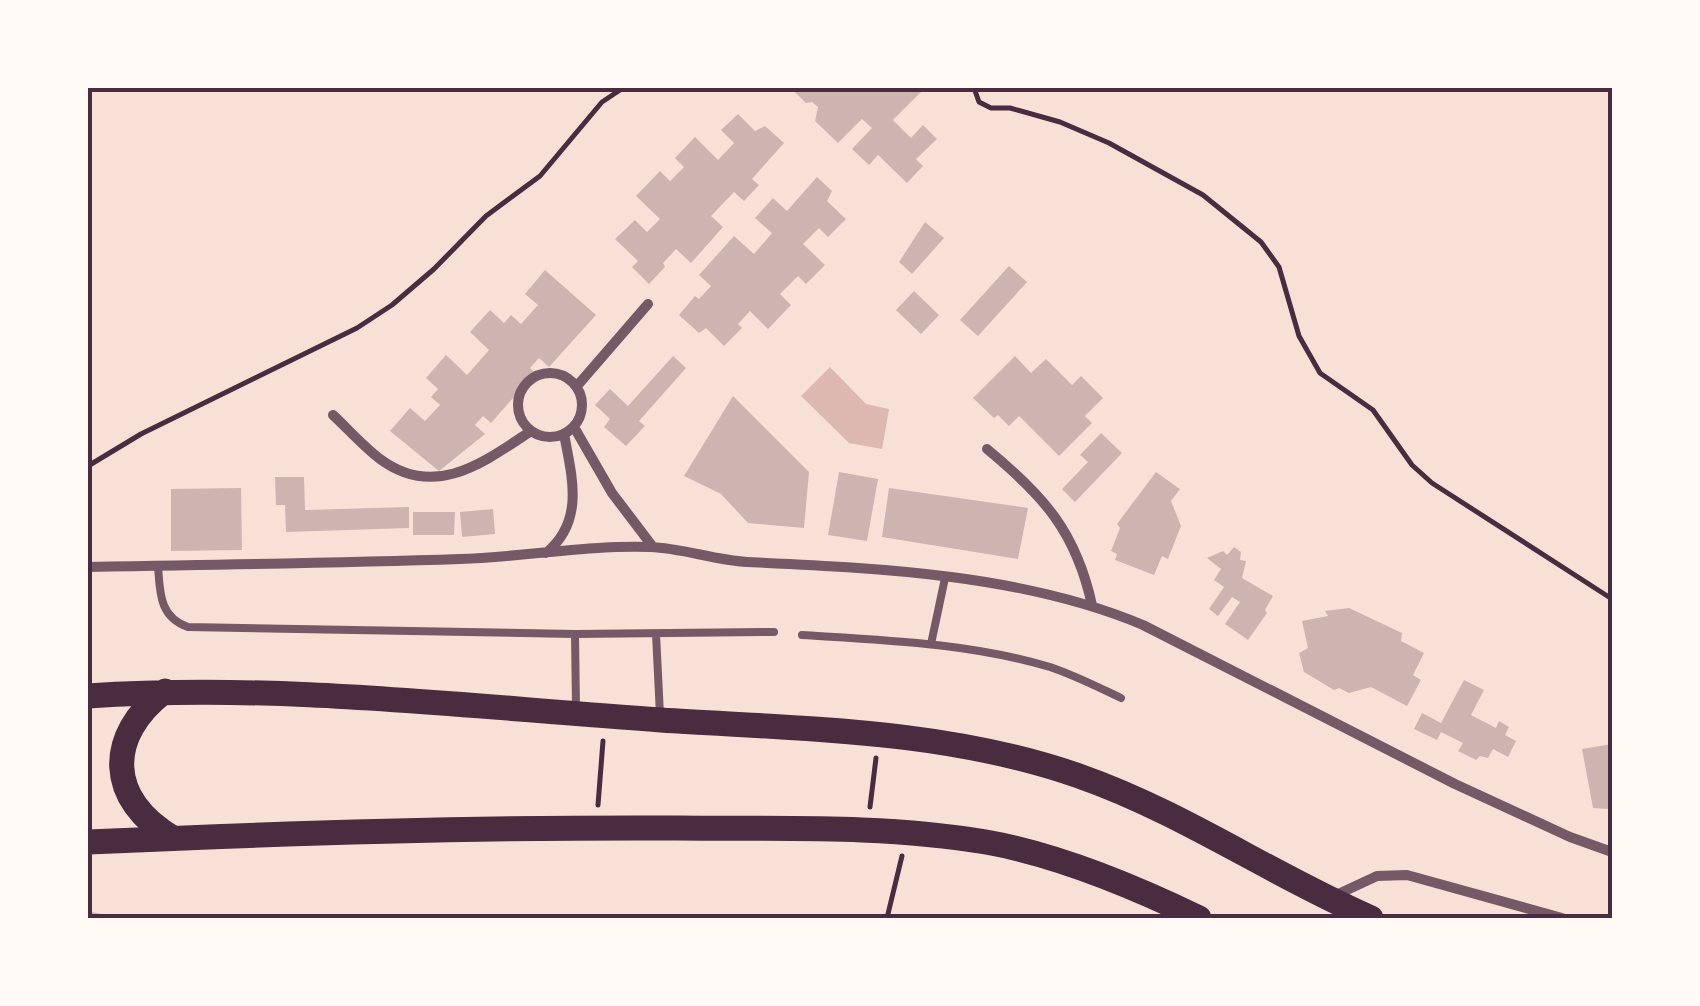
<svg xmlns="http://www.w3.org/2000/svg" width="1700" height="1006" font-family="'PT Serif',serif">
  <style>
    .water { fill: #dcb8b0 }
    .building { fill: #ccb4b1 }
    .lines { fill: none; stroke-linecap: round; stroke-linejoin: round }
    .path { stroke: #4a2c40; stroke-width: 5 }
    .service { stroke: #755966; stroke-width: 8 }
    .minor { stroke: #755966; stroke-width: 10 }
    .primary { stroke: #4a2c40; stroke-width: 25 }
    .neatline { fill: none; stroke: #4a2c40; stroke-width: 4 }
  </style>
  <rect width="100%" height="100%" fill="#f7e1d7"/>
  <path class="water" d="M830,367L866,404L889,409L882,449L849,443L801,396Z"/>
  <path class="building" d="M791,88H916L921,92L893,120L911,138L923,125L937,139L916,159L923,166L907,183L878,155L869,165L852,149L872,128L862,119L838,143L815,121L818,107L812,102L806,103Z
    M738,114L755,131L765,126L784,143L752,179L759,185L744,201L734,192L711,216L723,227L691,263L676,249L663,263L665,267L649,284L632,267L638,261L615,239L635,220L647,232L660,219L636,196L660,171L670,181L684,167L675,158L695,137L718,160L734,143L721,130Z
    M817,177L832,191L827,201L846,219L828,237L819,228L803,244L825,265L806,284L798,276L780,294L791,305L768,329L750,311L738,324L742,328L724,346L706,328L699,333L679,315L695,296L699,299L711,286L699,275L734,236L754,254L772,233L755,218L773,198L787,211Z
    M925,222L944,238L912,274L899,262Z
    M1009,266L1027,282L978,336L960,320Z
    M545,270L596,315L549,367L539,358L530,368L535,373L491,423L483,416L475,425L485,434L439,471L390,431L410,408L425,421L440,405L431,397L438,389L426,378L446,355L467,375L489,350L470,332L490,310L504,323L511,315L521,324L538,305L525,294Z
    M914,291L939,315L921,334L896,310Z
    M673,356L686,368L639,421L645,426L626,446L604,427L610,419L595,405L610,389L628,406Z
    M1015,356L1031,373L1046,359L1072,385L1081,376L1103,398L1085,416L1092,423L1059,456L1019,416L1009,426L998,415L994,418L973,398Z
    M733,396L809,472L804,528L748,523L721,494L684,476Z
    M1101,433L1122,453L1075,502L1062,489L1088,462L1080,455Z
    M839,472L878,479L867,541L828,535Z
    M1156,472L1180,489L1171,501L1181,526L1168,559L1162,556L1154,575L1115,560L1117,554L1111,551L1120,528L1117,524Z
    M275,477H304L305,510L409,507V528L286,532L285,505H276Z
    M241,488L242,550L171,551V489Z
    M889,488L1028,508L1018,559L882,537Z
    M493,509L495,534L462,537L460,512Z
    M413,512H455L454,535H413Z
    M1234,547L1241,552L1240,560L1246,561L1242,578L1273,596L1265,610L1267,613L1248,640L1225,624L1240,602L1232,597L1218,616L1209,609L1224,587L1214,580L1221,569L1207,558L1223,551L1227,555Z
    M1349,608L1402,633L1401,641L1424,653L1413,675L1421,680L1407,706L1371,687L1349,693L1339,688L1334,690L1304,672L1299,653L1308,648L1302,621L1328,616L1325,611Z
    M1464,680L1484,690L1471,715L1496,728L1499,721L1509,727L1505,735L1516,741L1508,757L1493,749L1488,758L1480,756L1476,760L1458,751L1463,743L1441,732L1437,740L1414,729L1422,713L1441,723Z
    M1612,744V817L1609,809L1593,808L1582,749Z
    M88,911L114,917V918H88Z"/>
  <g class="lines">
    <path class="path" d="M974,88L979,102L991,108H1010L1060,122L1109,143L1203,195L1261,242L1279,267L1299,336L1320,373L1373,410L1412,465L1432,483L1612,599
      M88,466L141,434L357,328L392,305L434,269L486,216L540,176L602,102L623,88
      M598,805L603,741
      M870,807L876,758
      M887,918L902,856"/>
    <path class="service" d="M158,566C160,592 159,617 188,627L575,634L774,632
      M575,634L576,709
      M656,634L660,715
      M802,635C884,640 970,643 1050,667C1074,675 1098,687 1121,698
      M931,644L945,578"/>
    <path class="minor" d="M518 405a32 32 0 1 1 64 0a32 32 0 1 1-64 0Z
      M577,386L648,304
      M333,415C348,429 363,446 380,459C435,500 484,462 531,431
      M574,427L612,493L653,547
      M987,449C1044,496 1076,532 1092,605
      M546,553C585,521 572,477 564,434
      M88,567C212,565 336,563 460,559C523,557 586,545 650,547C682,548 714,560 747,562C877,568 1022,574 1143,625L1455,784L1570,837L1612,852
      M1334,896L1377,876L1407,875L1562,918"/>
    <path class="primary" d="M165,691C105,736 107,800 173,838
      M88,696C280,683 470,707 661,720C801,729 945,729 1079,776C1182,812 1272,875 1371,918
      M88,842C284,833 481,827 677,828C780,829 885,825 986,842C1059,855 1133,886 1199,918"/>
  </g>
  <rect width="1700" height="1006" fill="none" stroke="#fffaf5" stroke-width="180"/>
  <rect x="90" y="90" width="1520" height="826" class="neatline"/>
</svg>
